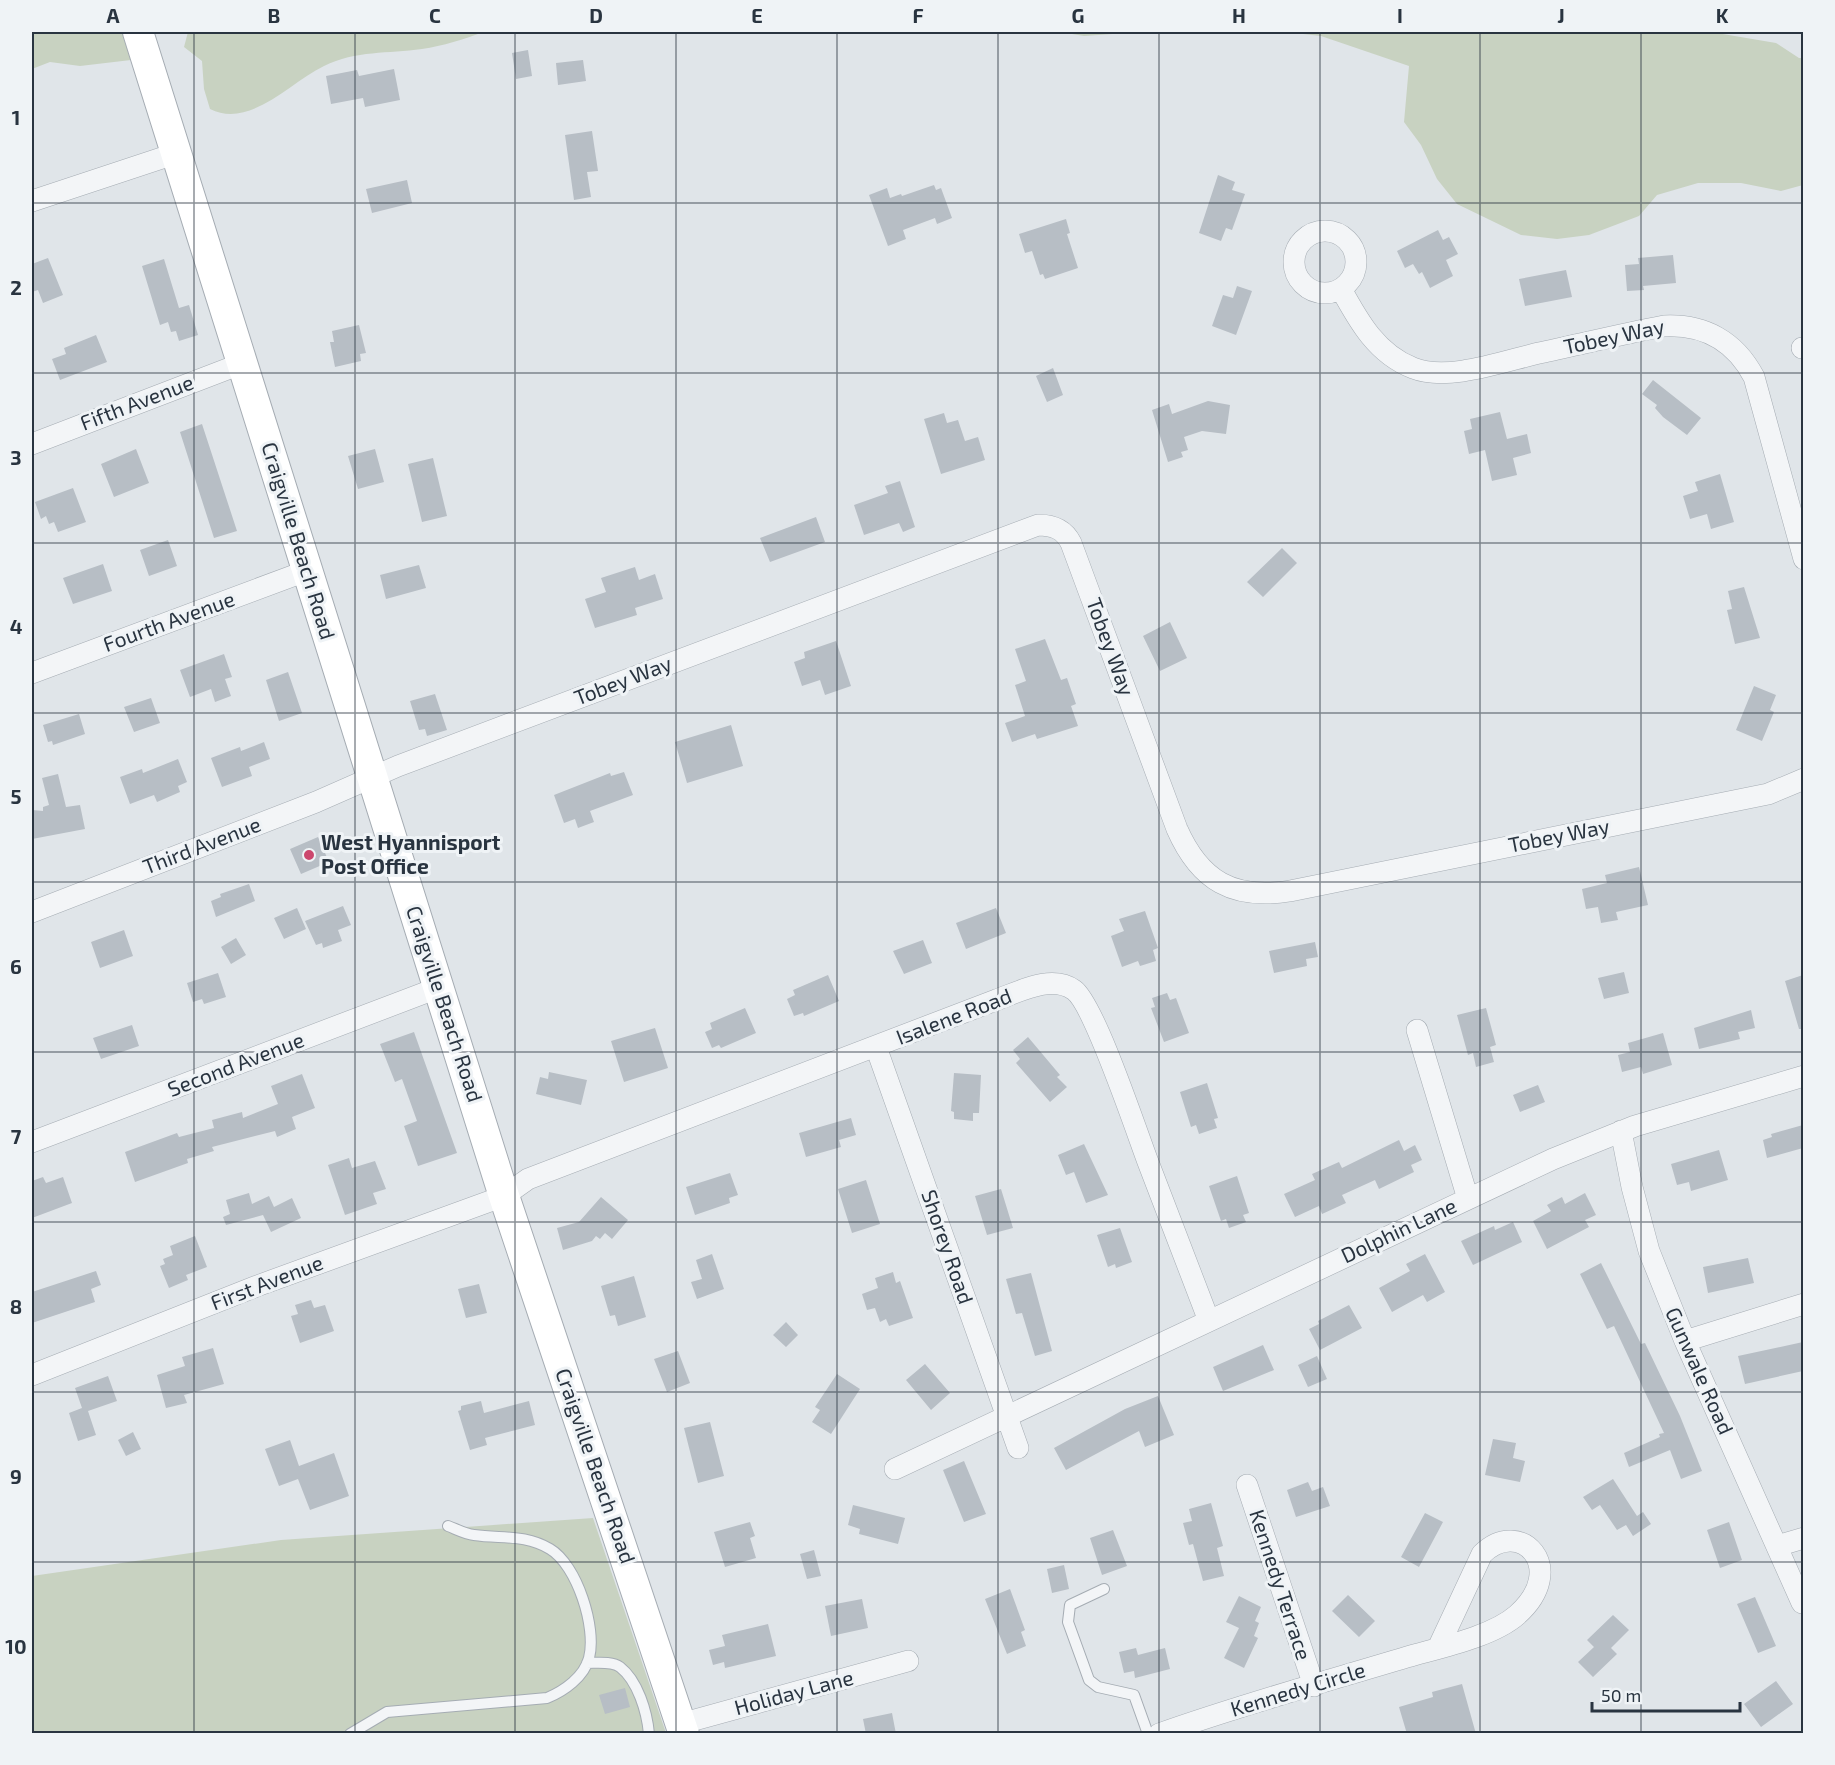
<svg xmlns="http://www.w3.org/2000/svg" width="1835" height="1765" font-family="'Exo 2',sans-serif">
  <style>
    .green { fill: #c8d2c1 }
    .building { fill: #b7bec5 }
    .lines { fill: none; stroke-linecap: round; stroke-linejoin: round }
    .lane-casing { stroke: #a5acb3; stroke-width: 12 }
    .street-casing { stroke: #a5acb3; stroke-width: 22 }
    .secondary-casing { stroke: #a5acb3; stroke-width: 32 }
    .lane { stroke: #f3f5f7; stroke-width: 10 }
    .street { stroke: #f3f5f7; stroke-width: 21 }
    .secondary { stroke: #fff; stroke-width: 30 }
    .grid { fill: none; stroke: #293440; stroke-width: 1.5; stroke-opacity: 0.55 }
    .poi-dot { fill: #cc476d; stroke: #eff3f6; stroke-width: 2 }
    .labels { text-anchor: middle; stroke-width: 6; stroke-linejoin: round; paint-order: stroke }
    .street-label { font-size: 21px; fill: #293440; stroke: #eff3f6 }
    .poi-label { font-size: 21px; font-weight: bold; fill: #293440; stroke: #eff3f6; text-anchor: start }
    .neatline { fill: none; stroke: #293440; stroke-width: 2 }
    .grid-label { font-size: 20px; text-anchor: middle; font-weight: bold; fill: #293440 }
  </style>
  <rect width="100%" height="100%" fill="#e0e5e9"/>
  <path class="green" d="M32,32H132L131,60L80,66L50,62L32,69Z
    M188,32H484C464,39 443,46 422,49C388,54 356,50 324,66C289,83 250,129 210,109L204,89L202,61L184,47Z
    M1060,32H1197H1141L1084,36Z
    M1285,32H1676L1681,34L1711,32L1776,43L1799,58H1803V185L1781,191L1741,183H1698L1657,195L1639,216L1589,235L1557,239L1521,235L1457,204L1437,179L1421,145L1404,122L1409,66L1321,36Z
    M593,1518L666,1733H32V1576L281,1540Z"/>
  <path class="building" d="M528,50L532,76L516,79L512,53Z
    M583,60L586,81L558,85L556,63Z
    M394,69L400,100L365,107L363,98L331,104L326,76L357,70L359,76Z
    M592,131L598,171L587,172L591,197L574,200L565,135Z
    M1218,175L1235,182L1232,190L1245,194L1232,230L1226,228L1221,241L1199,233Z
    M407,180L412,203L372,213L366,189Z
    M934,185L936,190L941,188L952,218L937,224L935,218L903,230L906,239L888,246L869,195L887,188L890,198L901,194L902,196Z
    M1066,219L1070,233L1067,234L1078,268L1045,279L1043,274L1040,275L1032,251L1025,253L1019,234Z
    M1438,230L1443,240L1449,237L1458,254L1446,260L1453,276L1430,288L1422,272L1419,274L1413,264L1405,268L1397,251Z
    M1673,255L1676,283L1643,286L1644,290L1627,291L1625,265L1639,264L1638,258Z
    M48,258L63,295L43,303L38,290L32,292V264Z
    M164,259L179,308L189,305L198,335L179,341L176,331L171,332L168,322L160,325L142,266Z
    M1566,270L1572,297L1525,306L1519,279Z
    M1237,286L1252,291L1236,335L1212,326L1223,295L1233,298Z
    M359,325L366,353L360,354L361,361L335,367L330,342H334L332,331Z
    M96,335L107,362L60,380L52,359L66,354L64,348Z
    M1053,368L1063,395L1047,402L1036,376Z
    M1653,380L1701,418L1687,435L1663,417L1655,408L1657,405L1642,394Z
    M1208,401L1230,405L1226,434L1202,431L1184,437L1188,450L1181,452L1183,457L1168,462L1152,410L1169,404L1172,414Z
    M1500,412L1507,439L1527,434L1531,453L1513,458L1517,475L1492,481L1485,450L1469,454L1464,431L1472,429L1470,419Z
    M944,413L947,423L958,420L965,441L978,437L985,460L941,474L924,419Z
    M202,424L237,531L214,538L180,432Z
    M136,449L149,483L114,497L101,464Z
    M375,449L384,482L358,489L348,456Z
    M433,458L447,516L422,522L408,464Z
    M1720,474L1734,522L1711,529L1707,514L1690,519L1683,496L1698,491L1695,482Z
    M900,481L915,527L903,532L899,523L864,535L854,505L888,493L885,486Z
    M73,488L86,522L58,532L54,522L49,524L46,516L41,519L35,502Z
    M816,517L825,542L770,562L760,538Z
    M168,540L177,566L149,576L140,550Z
    M1282,548L1297,563L1263,597L1247,582Z
    M103,564L112,591L73,604L63,578Z
    M419,565L426,588L386,599L380,575Z
    M635,567L639,580L655,574L663,599L635,608L637,615L595,628L585,599L606,592L601,578Z
    M1744,587L1760,638L1735,644L1727,610L1732,609L1728,591Z
    M1170,622L1187,658L1160,671L1143,636Z
    M1045,639L1061,680L1067,678L1076,704L1071,706L1078,726L1037,739L1035,734L1012,742L1005,723L1025,716L1015,685L1026,681L1015,649Z
    M836,641L851,686L825,695L820,680L802,686L794,662L805,658L804,652Z
    M224,654L232,677L225,679L231,696L215,702L211,689L190,697L180,670Z
    M288,672L302,713L279,721L266,680Z
    M1754,686L1776,695L1770,710L1774,712L1762,741L1736,730Z
    M435,694L447,730L427,736L425,729L419,730L410,701Z
    M151,698L160,723L134,732L124,707Z
    M79,714L85,734L53,745L52,741L48,742L43,725Z
    M731,725L743,766L687,783L675,742Z
    M264,742L270,759L249,767L252,776L222,787L211,758L240,747L241,751Z
    M178,759L187,782L178,786L180,792L157,802L154,795L130,804L120,777L142,769L143,773Z
    M624,772L633,795L590,811L594,822L578,828L575,819L564,823L554,795L610,773L611,776Z
    M58,774L66,807L80,805L85,829L32,839V810L43,811V807L49,805L42,778Z
    M318,837L329,862L301,874L290,849Z
    M1639,867L1648,905L1616,912L1618,920L1601,923L1598,907L1586,909L1582,889L1607,883L1605,875Z
    M249,884L255,901L216,917L211,901L221,897L220,894Z
    M343,906L351,925L338,930L342,941L323,948L322,943L316,945L305,921Z
    M297,908L306,929L284,939L274,918Z
    M996,908L1006,933L966,949L956,923Z
    M1145,911L1158,948L1153,950L1156,961L1140,966L1138,961L1122,967L1111,936L1124,931L1119,919Z
    M124,930L133,956L100,968L91,942Z
    M236,938L246,955L231,964L221,947Z
    M923,940L932,963L904,974L893,951Z
    M1315,942L1318,957L1306,959L1307,966L1274,973L1269,951Z
    M1624,972L1629,993L1604,999L1598,978Z
    M218,973L226,997L204,1004L202,999L193,1002L187,983Z
    M828,975L839,1001L804,1016L803,1013L794,1016L787,999L795,995L793,990Z
    M1803,975V1029H1799L1785,981Z
    M1167,993L1170,1000L1176,998L1189,1033L1164,1042L1151,1008L1155,1007L1152,998Z
    M745,1008L756,1033L721,1048L719,1045L712,1048L705,1032L712,1029L710,1023Z
    M1486,1008L1496,1045L1490,1047L1494,1062L1476,1067L1473,1053L1468,1055L1457,1015Z
    M1751,1010L1755,1028L1738,1032L1740,1039L1699,1049L1694,1028Z
    M132,1025L139,1046L101,1059L93,1038Z
    M655,1028L668,1068L624,1082L611,1041Z
    M414,1032L457,1153L418,1166L404,1126L417,1121L402,1079L395,1082L380,1044Z
    M1663,1033L1672,1065L1643,1074L1641,1067L1622,1072L1618,1055L1630,1052L1628,1043Z
    M1028,1037L1060,1075L1057,1077L1067,1087L1050,1102L1016,1063L1020,1059L1013,1050Z
    M549,1072L587,1080L581,1105L536,1094L540,1077L548,1079Z
    M954,1073L981,1075L979,1113H973V1121L954,1119V1112L951,1111Z
    M302,1074L315,1108L292,1117L296,1129L277,1137L275,1131L212,1147L214,1151L187,1159L188,1163L135,1182L125,1152L177,1133L179,1137L214,1128L212,1120L242,1112L243,1118L278,1104L271,1086Z
    M1207,1083L1218,1118L1214,1119L1217,1128L1199,1134L1196,1125L1191,1127L1180,1092Z
    M1538,1085L1545,1102L1520,1112L1513,1095Z
    M851,1118L856,1135L839,1140L841,1147L806,1157L799,1133Z
    M1803,1125V1148L1767,1158L1763,1140L1772,1137L1771,1134Z
    M1399,1140L1404,1151L1415,1145L1422,1160L1411,1165L1414,1172L1379,1189L1375,1180L1342,1195L1346,1203L1322,1214L1319,1206L1295,1217L1284,1194L1315,1180L1312,1174L1339,1162L1342,1168Z
    M1084,1144L1108,1195L1086,1203L1074,1172L1066,1175L1058,1155Z
    M1719,1150L1728,1180L1691,1191L1689,1182L1677,1185L1671,1164Z
    M349,1158L352,1168L375,1161L386,1189L373,1193L377,1204L345,1215L328,1165Z
    M730,1173L738,1195L729,1198L730,1203L695,1215L686,1187Z
    M1237,1176L1249,1213L1243,1215L1246,1222L1229,1228L1226,1219L1221,1221L1209,1186Z
    M43,1177L46,1183L63,1177L72,1203L32,1218V1181Z
    M866,1180L880,1224L852,1233L838,1189Z
    M1001,1189L1013,1228L987,1235L975,1196Z
    M249,1193L252,1204L269,1196L274,1207L292,1198L301,1218L271,1232L263,1215L226,1225L223,1217L230,1214L226,1200Z
    M1585,1193L1596,1215L1585,1220L1589,1227L1547,1249L1533,1221L1551,1211L1547,1205L1562,1197L1565,1204Z
    M601,1197L628,1220L612,1239L605,1233L600,1239L596,1236L592,1241L563,1250L557,1228L579,1222Z
    M1513,1222L1522,1242L1473,1265L1461,1241L1494,1226L1495,1230Z
    M1120,1228L1132,1262L1116,1268L1115,1264L1108,1267L1097,1235Z
    M195,1236L207,1267L186,1275L188,1280L169,1288L160,1266L165,1264L163,1259L173,1255L170,1246Z
    M712,1254L724,1289L697,1299L691,1282L702,1279L696,1260Z
    M1425,1254L1445,1292L1427,1302L1423,1295L1392,1312L1379,1288L1410,1271L1406,1264Z
    M1748,1258L1754,1283L1708,1293L1703,1267Z
    M1601,1263L1641,1344L1645,1343L1680,1416L1702,1471L1681,1479L1670,1450L1629,1467L1624,1453L1660,1437L1659,1434L1664,1433L1614,1326L1607,1329L1580,1274Z
    M96,1271L101,1285L91,1289L95,1302L32,1323V1292Z
    M893,1272L896,1283L900,1281L913,1318L889,1326L886,1319L880,1322L875,1308L867,1310L862,1294L878,1288L875,1278Z
    M1031,1273L1052,1351L1035,1356L1022,1313L1016,1314L1006,1279Z
    M634,1276L646,1317L618,1326L615,1315L610,1316L601,1286Z
    M479,1284L487,1313L466,1318L458,1289Z
    M311,1300L314,1308L325,1305L334,1331L300,1343L291,1316L298,1314L295,1305Z
    M1349,1305L1362,1328L1320,1350L1309,1329L1319,1324L1318,1321Z
    M786,1322L798,1335L786,1347L773,1335Z
    M1803,1342V1371L1745,1384L1738,1356Z
    M1263,1345L1274,1370L1223,1391L1213,1367Z
    M213,1348L224,1384L184,1395L187,1403L166,1408L157,1375L185,1366L182,1357Z
    M678,1351L690,1383L667,1392L654,1359Z
    M1317,1356L1327,1379L1308,1387L1298,1365Z
    M925,1364L950,1393L931,1410L906,1380Z
    M837,1374L860,1389L831,1434L812,1422L820,1410L815,1407Z
    M108,1376L117,1401L88,1411L96,1435L78,1441L69,1413L82,1408L75,1388Z
    M1158,1396L1174,1435L1145,1447L1139,1431L1066,1470L1054,1448L1125,1409Z
    M481,1401L484,1413L529,1401L535,1425L485,1438L487,1445L470,1450L458,1411L461,1410V1406Z
    M710,1422L724,1476L698,1483L684,1428Z
    M133,1432L141,1449L126,1456L118,1440Z
    M1493,1439L1516,1443L1513,1458L1525,1461L1520,1482L1485,1475Z
    M290,1440L299,1466L334,1453L349,1496L310,1510L298,1479L279,1486L265,1449Z
    M964,1461L986,1514L964,1522L943,1470Z
    M1613,1479L1637,1516L1643,1512L1651,1524L1633,1536L1626,1525L1617,1530L1600,1505L1592,1510L1583,1497Z
    M1308,1482L1312,1491L1323,1487L1330,1506L1296,1517L1287,1490Z
    M1211,1503L1223,1546L1217,1548L1224,1576L1203,1581L1193,1544L1189,1545L1183,1523L1192,1521L1189,1509Z
    M853,1505L905,1518L898,1544L859,1534L860,1529L848,1525Z
    M1425,1513L1443,1522L1419,1567L1401,1557Z
    M750,1522L755,1536L750,1538L756,1558L725,1567L714,1532Z
    M1729,1522L1742,1560L1720,1568L1707,1530Z
    M1113,1530L1127,1566L1102,1575L1090,1538Z
    M814,1550L821,1576L807,1579L800,1554Z
    M1064,1565L1069,1589L1052,1593L1047,1569Z
    M1010,1589L1025,1630L1021,1632L1026,1646L1007,1654L985,1599Z
    M1348,1595L1375,1621L1359,1637L1332,1611Z
    M1239,1596L1261,1607L1255,1621L1259,1623L1254,1636L1258,1638L1244,1668L1224,1658L1239,1628L1226,1622Z
    M1755,1597L1776,1646L1758,1653L1737,1604Z
    M862,1599L868,1628L831,1636L825,1606Z
    M1613,1615L1629,1630L1611,1648L1617,1654L1593,1677L1578,1662L1594,1647L1587,1640Z
    M768,1624L776,1656L725,1668L724,1662L713,1665L709,1650L725,1646L722,1635Z
    M1136,1648L1138,1655L1165,1648L1170,1669L1135,1678L1134,1671L1124,1673L1119,1652Z
    M1776,1681L1793,1704L1761,1727L1744,1704Z
    M1462,1684L1476,1734H1407L1399,1707L1433,1697L1432,1692Z
    M625,1688L630,1707L605,1714L599,1695Z
    M892,1713L896,1734H866L863,1719Z"/>
  <g class="lines">
    <g class="lane-casing">
      <path id="lane" d="M1104,1589L1070,1605L1068,1622L1089,1680L1098,1687L1134,1695L1148,1734
        M587,1663C597,1663 612,1661 620,1667C638,1681 647,1712 649,1734
        M350,1734L387,1712L547,1698C564,1691 584,1677 589,1658C597,1628 577,1565 550,1549C525,1534 502,1539 474,1535C465,1534 456,1529 448,1526"/>
    </g>
    <g class="street-casing">
      <path id="street" d="M32,201L177,153
        M1294 262a31 31 0 1 1 62 0a31 31 0 1 1-62 0Z
        M1341,289C1359,322 1377,354 1413,368C1448,382 1504,361 1539,353C1581,344 1622,334 1664,326C1704,324 1735,341 1754,377L1804,559
        M1802,348H1804
        M32,444L243,363
        M32,673L306,571
        M32,912L316,802L398,766L1038,525C1053,525 1064,529 1071,543L1177,829C1200,881 1233,900 1290,891L1768,794L1804,779
        M1417,1030L1468,1199
        M876,1047L1018,1448
        M1621,1131L1632,1187L1649,1251L1685,1341L1802,1603
        M32,1142L440,987
        M1685,1341L1804,1304
        M32,1375L257,1286L504,1196L528,1179L996,1000C1019,992 1051,974 1074,990C1094,1004 1137,1133 1148,1162C1168,1215 1189,1268 1209,1321
        M895,1469L1553,1159L1635,1126L1804,1076
        M1247,1485L1314,1686
        M1777,1546L1804,1538
        M680,1724L908,1661
        M1159,1734C1240,1705 1324,1682 1407,1657C1438,1648 1492,1637 1517,1615C1570,1568 1520,1516 1482,1554L1438,1648"/>
    </g>
    <g class="secondary-casing">
      <path id="secondary" d="M138,32L504,1196L684,1734"/>
    </g>
    <use href="#lane" class="lane"/>
    <use href="#street" class="street"/>
    <use href="#secondary" class="secondary"/>
  </g>
  <path class="grid" d="M194,32V1734M355,32V1734M515,32V1734M676,32V1734M837,32V1734M998,32V1734M1159,32V1734M1320,32V1734M1480,32V1734M1641,32V1734M32,203H1804M32,373H1804M32,543H1804M32,713H1804M32,882H1804M32,1052H1804M32,1222H1804M32,1392H1804M32,1562H1804"/>
  <circle class="poi-dot" cx="309" cy="855" r="6"/>
  <g class="labels">
    <g class="street-label">
      <text transform="translate(1614 337) rotate(-12)" y="7">Tobey Way</text>
      <text transform="translate(137 403) rotate(-21)" y="7">Fifth Avenue</text>
      <text transform="translate(298 541) rotate(73)" y="7">Craigville Beach Road</text>
      <text transform="translate(169 622) rotate(-20)" y="7">Fourth Avenue</text>
      <text transform="translate(1110 647) rotate(70)" y="7">Tobey Way</text>
      <text transform="translate(623 681) rotate(-21)" y="7">Tobey Way</text>
      <text transform="translate(1559 836) rotate(-11)" y="7">Tobey Way</text>
      <text transform="translate(202 846) rotate(-21)" y="7">Third Avenue</text>
      <text transform="translate(444 1004) rotate(72)" y="7">Craigville Beach Road</text>
      <text transform="translate(954 1017) rotate(-21)" y="7">Isalene Road</text>
      <text transform="translate(236 1065) rotate(-21)" y="7">Second Avenue</text>
      <text transform="translate(1399 1231) rotate(-25)" y="7">Dolphin Lane</text>
      <text transform="translate(947 1247) rotate(71)" y="7">Shorey Road</text>
      <text transform="translate(267 1283) rotate(-21)" y="7">First Avenue</text>
      <text transform="translate(1699 1371) rotate(66)" y="7">Gunwale Road</text>
      <text transform="translate(595 1466) rotate(71)" y="7">Craigville Beach Road</text>
      <text transform="translate(1280 1585) rotate(72)" y="7">Kennedy Terrace</text>
      <text transform="translate(1298 1690) rotate(-17)" y="7">Kennedy Circle</text>
      <text transform="translate(794 1693) rotate(-15)" y="7">Holiday Lane</text>
    </g>
    <g class="poi-label">
      <text x="321" y="850">West Hyannisport<tspan x="321" dy="24">Post Office</tspan></text>
    </g>
  </g>
  <rect width="1835" height="1765" fill="none" stroke="#eff3f6" stroke-width="66"/>
  <path d="M1592 1702v9h148v-9" fill="none" stroke="#293440" stroke-width="3"/>
  <text x="1601" y="1702" font-size="18" fill="#293440" stroke="#eff3f6" stroke-width="4.5" paint-order="stroke">50 m</text>
  <rect x="33" y="33" width="1769" height="1699" class="neatline"/>
  <g class="grid-label">
    <text x="113" y="23">A</text>
    <text x="274" y="23">B</text>
    <text x="435" y="23">C</text>
    <text x="596" y="23">D</text>
    <text x="757" y="23">E</text>
    <text x="918" y="23">F</text>
    <text x="1078" y="23">G</text>
    <text x="1239" y="23">H</text>
    <text x="1400" y="23">I</text>
    <text x="1561" y="23">J</text>
    <text x="1722" y="23">K</text>
    <text x="16" y="125">1</text>
    <text x="16" y="295">2</text>
    <text x="16" y="465">3</text>
    <text x="16" y="634">4</text>
    <text x="16" y="804">5</text>
    <text x="16" y="974">6</text>
    <text x="16" y="1144">7</text>
    <text x="16" y="1314">8</text>
    <text x="16" y="1484">9</text>
    <text x="16" y="1654">10</text>
  </g>
</svg>
